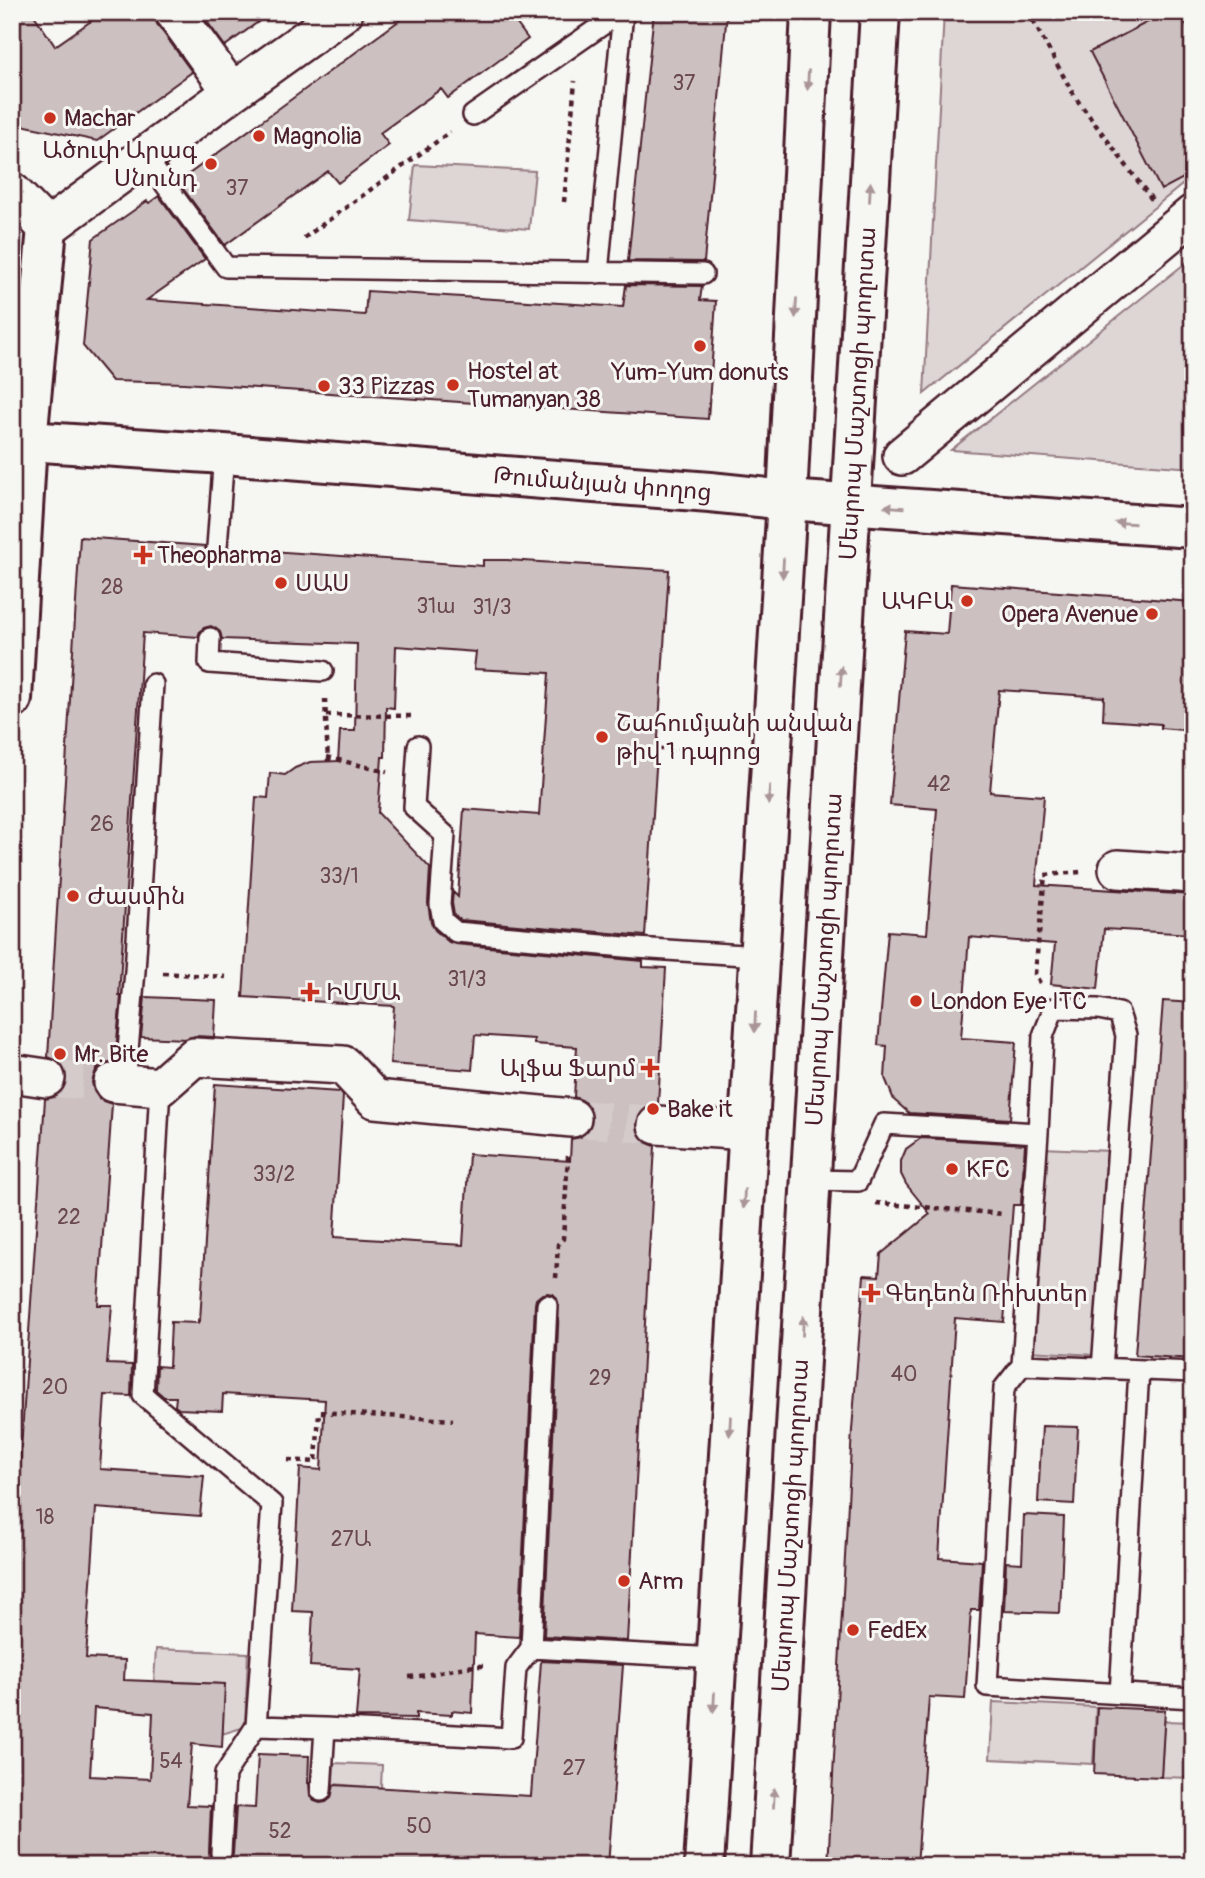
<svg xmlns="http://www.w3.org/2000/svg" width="1205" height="1878" font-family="Pangolin,'Noto Sans Armenian',sans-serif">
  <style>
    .green { fill: #ddd6d5; stroke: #947a80; stroke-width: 2 }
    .building { fill: #ccc1c0; stroke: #4a1f2b; stroke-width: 2; fill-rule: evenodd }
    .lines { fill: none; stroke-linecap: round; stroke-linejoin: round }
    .street-tunnel { stroke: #d4cbca; stroke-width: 37; stroke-dasharray: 37 18; stroke-linecap: butt }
    .lane-casing { stroke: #4a1f2b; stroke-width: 24 }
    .street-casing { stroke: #4a1f2b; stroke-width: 42 }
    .secondary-casing { stroke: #4a1f2b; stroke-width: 44 }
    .highway-casing { stroke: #4a1f2b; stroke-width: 44 }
    .path { stroke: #4a1f2b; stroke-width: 4.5; stroke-dasharray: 5 5; stroke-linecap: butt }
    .lane { stroke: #f6f6f2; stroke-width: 19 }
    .street { stroke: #f6f6f2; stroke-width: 37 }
    .secondary { stroke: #f6f6f2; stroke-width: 38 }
    .highway { stroke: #f6f6f2; stroke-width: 38 }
    .oneway { fill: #a99598 }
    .poi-dot { fill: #c8321e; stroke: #f6f6f2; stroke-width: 2.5 }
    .labels { text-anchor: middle; stroke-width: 6; stroke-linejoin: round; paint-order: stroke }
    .number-label { font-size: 21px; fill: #6a4850 }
    .poi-label { font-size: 24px; fill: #4a1f2b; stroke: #f6f6f2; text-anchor: start }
    .street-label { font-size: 24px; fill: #4a1f2b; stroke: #f6f6f2 }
  </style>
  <rect width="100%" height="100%" fill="#f6f6f2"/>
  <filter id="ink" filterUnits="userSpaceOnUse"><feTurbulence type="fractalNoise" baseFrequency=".0143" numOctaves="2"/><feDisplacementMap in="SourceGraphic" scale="14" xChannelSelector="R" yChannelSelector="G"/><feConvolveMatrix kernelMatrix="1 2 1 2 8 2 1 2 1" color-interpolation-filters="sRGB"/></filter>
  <g filter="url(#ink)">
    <path class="green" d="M944,12H1187L1193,38V176L924,394Z
      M415,165L535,171L529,229L409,220Z
      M1193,257V468L951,450Z
      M1042,1148L1111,1151L1094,1355L1029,1351Z
      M156,1649L248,1653L245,1727L222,1734L224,1684L154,1681Z
      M993,1702L1096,1707L1093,1764L990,1759Z
      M1164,1721L1193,1722V1778L1161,1777Z
      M334,1763L382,1765L381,1788L333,1784Z"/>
    <path class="building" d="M12,12H32L55,46L104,12H153L157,24L192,72L97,141L12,123Z
      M200,12H272L225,46Z
      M411,12H508L528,39L448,98L441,89L380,133L389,145L338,183L328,171L225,245L178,182Z
      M654,12H727L704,262L628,261Z
      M1167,12H1180L1193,37V173L1161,190L1090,52Z
      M159,196L205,259L147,300L365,315L367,291L623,307L626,285L702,286L700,300L716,301L708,419L184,383L112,381L83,346L93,239L147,201L149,203Z
      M80,537L205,546L206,552L210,557L217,559L227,554L229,548L483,566V560H507L669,570L645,936L461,920L454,915L452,903L453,892L458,897L464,809L539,815L549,673L474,669L476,652L396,646L394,708L386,707L385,757H382L378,813L430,868L428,903L431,923L435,930L449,942L455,944L643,961V967L666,968L658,1104L647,1107L640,1113L636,1124L639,1135L645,1142L655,1146L627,1641L544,1636L559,1306L557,1299L553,1294L547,1293L541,1295L536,1299L535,1304L519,1637L475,1634L472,1713L452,1711V1715L416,1713V1718L356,1717L360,1669L310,1666L313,1612L292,1611L300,1468L321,1470L325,1400L223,1394L222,1411L179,1409L175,1406L176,1397H164L156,1390L157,1366L169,1367L171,1322L198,1323V1320L200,1321L215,1084L340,1092L343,1096L334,1237L463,1245L469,1154L570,1161L571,1139L581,1137L589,1131L593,1121L591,1109L584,1101L574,1097L577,1047L534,1044V1039L475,1035L472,1070L390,1064L394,1006L243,997L256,797L268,798L270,773L285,775L295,768L310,762L338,761L340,731H355L357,644L222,639L220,632L211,626L204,628L200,631L198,637L143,633L119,996H121L115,1062L105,1064L96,1070L92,1082L94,1091L100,1100L112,1104L98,1305H112L107,1364L132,1365L131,1396L105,1395L100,1469L204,1476L200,1516L96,1508L86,1658L125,1660L124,1680L225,1684L222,1747L192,1744L187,1805L211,1806L209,1852L210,1859L215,1864L221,1865L231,1860L233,1854L236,1807L255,1808L258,1754L309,1756L308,1783H309L310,1796L314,1801L320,1803L326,1802L331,1798L334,1785L531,1796L541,1661L623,1665L608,1866H12V1579L45,1099L54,1097L62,1092L67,1080L66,1071L60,1062L48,1057ZM94,1708L153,1713L150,1779L90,1776Z
      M951,584L1193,602V731L1161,728V724L1103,720L1104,697L999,690L990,792L1044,796L1036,885L1193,895V934L1104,929L1098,989L1051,984L1055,944L969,937L961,1038L1016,1042L1010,1119L909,1113L894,1100L885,1078L887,1046L878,1045L888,931L927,934L937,809L890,805L905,631L947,634Z
      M145,997L216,1000L214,1037L195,1036L186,1039L141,1037Z
      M1163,1001L1193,1003V1359L1135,1355Z
      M921,1138L1025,1144L1021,1205H1013L1004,1322L955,1318L939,1558L982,1561L979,1610H971L965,1699L929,1697L917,1866H828L852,1430L864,1275L879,1276L881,1254L930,1214L906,1184L901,1174V1161L906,1149Z
      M1042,1426L1078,1427L1074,1504L1038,1502Z
      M1024,1515L1064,1517L1060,1613L1004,1611L1006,1562L1022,1563Z
      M1097,1707L1165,1710L1161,1777L1094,1774Z"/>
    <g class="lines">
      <path class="street-tunnel" d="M46,1078L113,1083
        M572,1118L657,1125"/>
      <g class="lane-casing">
        <path id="lane" d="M473,115L621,12
          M145,157L226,267L703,274
          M598,273L623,12
          M217,547L224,454
          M210,638L209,663L323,671
          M418,746L414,807L445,835L440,904L443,921L456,932L636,948L759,956
          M125,1084L135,971L153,684
          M160,1087L143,1395L272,1504L256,1726
          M811,1180L858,1181L884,1124L1038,1133
          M1022,1365L1193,1372
          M1102,1369L1126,1035L1119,1013L1098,1009L1054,1008L1043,1036L1038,1133L1022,1365L1004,1388L987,1686L1193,1698
          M531,1648L547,1305
          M1120,1694L1139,1370
          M321,1791L325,1728L511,1738L516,1668L531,1648L716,1658
          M221,1853L225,1774L256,1726L325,1728"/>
      </g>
      <g class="street-casing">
        <path id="street" d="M174,12L232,92
          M12,192L47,228L232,92L344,12
          M902,456L1193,214
          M1118,869L1193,874
          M12,1073L46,1078
          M113,1083L160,1087L194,1057L343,1065L375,1099L572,1118
          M657,1125L748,1131"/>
      </g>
      <g class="secondary-casing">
        <g id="secondary">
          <path id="s1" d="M12,440L224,454L710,492L787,500L1193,528"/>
          <path d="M12,699L27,441L47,228"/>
        </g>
      </g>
      <g class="highway-casing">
        <g id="highway">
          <path d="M704,1866L787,500L811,12"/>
          <path id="s2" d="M770,1866L880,12"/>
        </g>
      </g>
      <path class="path" d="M1028,12L1075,97L1153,201
        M564,202L575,81
        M304,238L450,132
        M325,699L328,761
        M326,715L412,716
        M658,749L708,750
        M327,757L387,772
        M163,973L226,977
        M1040,983L1035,974L1045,875L1081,872
        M876,1203L1003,1214
        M556,1278L558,1244L563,1239L568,1156
        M288,1460L316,1462L319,1412L453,1420
        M409,1677C437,1675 458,1665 487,1666"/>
      <use href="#lane" class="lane"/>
      <use href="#street" class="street"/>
      <use href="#secondary" class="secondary"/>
      <use href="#highway" class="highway"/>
    </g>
    <defs><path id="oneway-solid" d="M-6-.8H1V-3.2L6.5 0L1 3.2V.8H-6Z" transform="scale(1.75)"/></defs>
    <g class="oneway">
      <use href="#oneway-solid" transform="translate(808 80) rotate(93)"/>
      <use href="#oneway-solid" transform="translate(870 192) rotate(-87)"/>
      <use href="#oneway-solid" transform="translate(796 308) rotate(93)"/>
      <use href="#oneway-solid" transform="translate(894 507) rotate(-176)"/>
      <use href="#oneway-solid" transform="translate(1125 523) rotate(-176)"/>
      <use href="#oneway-solid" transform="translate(783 568) rotate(93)"/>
      <use href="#oneway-solid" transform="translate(841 676) rotate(-87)"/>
      <use href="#oneway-solid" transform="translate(769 795) rotate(94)"/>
      <use href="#oneway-solid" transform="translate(755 1022) rotate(93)"/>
      <use href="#oneway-solid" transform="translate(744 1199) rotate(93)"/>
      <use href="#oneway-solid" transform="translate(803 1326) rotate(-87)"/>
      <use href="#oneway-solid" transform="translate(730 1426) rotate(93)"/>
      <use href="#oneway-solid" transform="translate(714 1702) rotate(93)"/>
      <use href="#oneway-solid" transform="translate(774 1798) rotate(-87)"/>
    </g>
  </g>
  <g class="poi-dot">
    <circle cx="50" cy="118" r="7"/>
    <circle cx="259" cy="136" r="7"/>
    <circle cx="211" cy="164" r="7"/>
    <circle cx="700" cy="346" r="7"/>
    <circle cx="453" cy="385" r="7"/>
    <circle cx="324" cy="386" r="7"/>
    <path d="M139.5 544.5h7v7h7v7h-7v7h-7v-7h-7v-7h7z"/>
    <circle cx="281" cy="583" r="7"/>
    <circle cx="967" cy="601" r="7"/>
    <circle cx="1152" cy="614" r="7"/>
    <circle cx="602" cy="737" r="7"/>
    <circle cx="73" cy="896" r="7"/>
    <path d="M306.5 981.5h7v7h7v7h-7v7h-7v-7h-7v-7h7z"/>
    <circle cx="916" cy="1001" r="7"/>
    <circle cx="60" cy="1054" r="7"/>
    <path d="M646.5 1057.5h7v7h7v7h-7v7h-7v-7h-7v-7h7z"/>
    <circle cx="653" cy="1109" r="7"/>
    <circle cx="952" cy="1169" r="7"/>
    <path d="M867.5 1282.5h7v7h7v7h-7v7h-7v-7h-7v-7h7z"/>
    <circle cx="624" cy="1581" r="7"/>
    <circle cx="853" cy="1630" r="7"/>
  </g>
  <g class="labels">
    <g class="number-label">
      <text x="684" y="90">37</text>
      <text x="237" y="195">37</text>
      <text x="112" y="594">28</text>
      <text x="436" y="613">31ա</text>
      <text x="492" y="614">31/3</text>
      <text x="939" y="791">42</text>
      <text x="102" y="831">26</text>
      <text x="339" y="883">33/1</text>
      <text x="467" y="986">31/3</text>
      <text x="274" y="1181">33/2</text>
      <text x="69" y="1224">22</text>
      <text x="904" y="1381">40</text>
      <text x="600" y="1385">29</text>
      <text x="55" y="1394">20</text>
      <text x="45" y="1524">18</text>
      <text x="351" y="1546">27Ա</text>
      <text x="171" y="1768">54</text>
      <text x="574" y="1775">27</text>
      <text x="419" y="1833">50</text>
      <text x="280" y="1838">52</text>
    </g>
    <g class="poi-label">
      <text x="64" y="126">Machar</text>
      <text x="273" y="144">Magnolia</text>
      <text x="197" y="158" text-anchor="end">Ածուփ Արագ<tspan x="197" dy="28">Սնունդ</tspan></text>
      <text x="467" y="379">Hostel at<tspan x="467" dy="28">Tumanyan 38</tspan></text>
      <text x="700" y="380" text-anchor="middle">Yum-Yum donuts</text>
      <text x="338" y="394">33 Pizzas</text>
      <text x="157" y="563">Theopharma</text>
      <text x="295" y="591">ՍԱՍ</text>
      <text x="953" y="609" text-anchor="end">ԱԿԲԱ</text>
      <text x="1138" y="622" text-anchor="end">Opera Avenue</text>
      <text x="616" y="731">Շահումյանի անվան<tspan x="616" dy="28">թիվ 1 դպրոց</tspan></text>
      <text x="87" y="904">Ժասմին</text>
      <text x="326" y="1000">ԻՄՄԱ</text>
      <text x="930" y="1009">London Eye ITC</text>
      <text x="74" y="1062">Mr. Bite</text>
      <text x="636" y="1076" text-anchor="end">Ալֆա Ֆարմ</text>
      <text x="667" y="1117">Bake it</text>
      <text x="966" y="1177">KFC</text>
      <text x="885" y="1301">Գեդեոն Ռիխտեր</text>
      <text x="638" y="1589">Arm</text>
      <text x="867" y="1638">FedEx</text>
    </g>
    <g class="street-label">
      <text dy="8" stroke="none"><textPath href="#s2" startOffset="1475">Մեսրոպ Մաշտոցի պողոտա</textPath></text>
      <text dy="8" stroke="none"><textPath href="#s1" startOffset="592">Թումանյան փողոց</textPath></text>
      <text dy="8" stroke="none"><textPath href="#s2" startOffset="908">Մեսրոպ Մաշտոցի պողոտա</textPath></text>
      <text dy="8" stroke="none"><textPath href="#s2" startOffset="341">Մեսրոպ Մաշտոցի պողոտա</textPath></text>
    </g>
  </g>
  <rect width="1205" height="1878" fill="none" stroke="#f6f6f2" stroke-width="42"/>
  <rect x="21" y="21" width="1163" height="1836" fill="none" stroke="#4a1f2b" stroke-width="2.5" filter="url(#ink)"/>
</svg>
